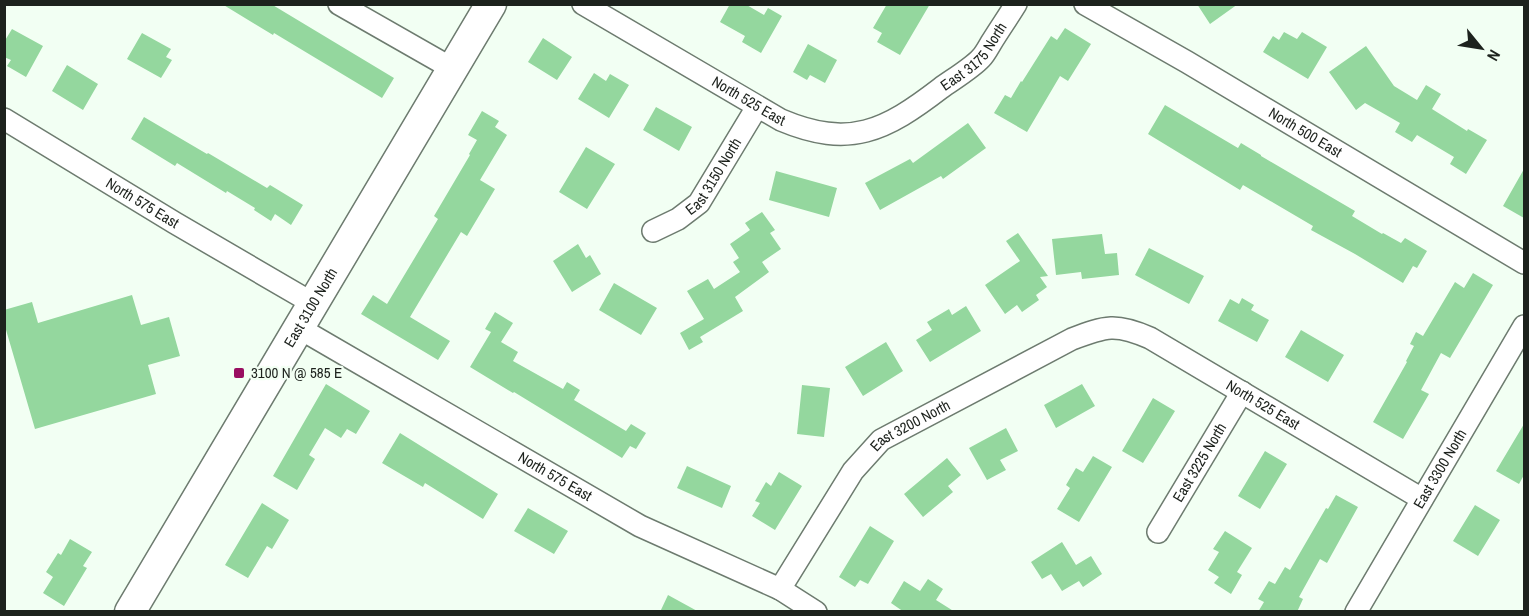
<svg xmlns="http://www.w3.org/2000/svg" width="1529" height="616" font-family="'Archivo Narrow',sans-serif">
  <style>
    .building { fill: #94d79e }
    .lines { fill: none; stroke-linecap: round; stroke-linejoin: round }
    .street-casing { stroke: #6d7b6f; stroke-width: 24 }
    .secondary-casing { stroke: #6d7b6f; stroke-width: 33 }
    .street { stroke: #fff; stroke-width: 21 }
    .secondary { stroke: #fff; stroke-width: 30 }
    .poi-dot { fill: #990e61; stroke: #f2fff3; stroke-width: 2 }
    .labels { text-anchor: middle; stroke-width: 4.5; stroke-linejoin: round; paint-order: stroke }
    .street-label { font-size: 15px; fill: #1d221d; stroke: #f2fff3 }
    .poi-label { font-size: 15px; fill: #1d221d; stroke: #f2fff3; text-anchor: start }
  </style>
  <rect width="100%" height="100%" fill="#f2fff3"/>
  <path class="building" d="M222,4H271L394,78L382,98L274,33L273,35Z
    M730,4H745L764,15L768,8L782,16L761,53L742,42L745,36L720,22Z
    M887,4H930L900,55L877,42L882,33L873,28Z
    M1197,4H1238L1210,24Z
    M1065,28L1091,44L1068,81L1060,76L1027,132L994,113L1005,95L1011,98L1021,81L1022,82L1051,36L1057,40Z
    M12,29L43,46L26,77L7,66L11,60L4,57V42Z
    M1284,32L1297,39L1302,32L1327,47L1308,79L1263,52L1273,36L1279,40Z
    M142,33L171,49L166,57L172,60L161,78L127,59Z
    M543,38L572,57L557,80L528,62Z
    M808,44L837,60L825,83L810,75L807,80L793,72Z
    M1366,46L1394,86L1417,100L1426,85L1441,94L1432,109L1467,131L1468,129L1487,140L1466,174L1450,164L1454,157L1417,135L1412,142L1395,132L1400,123L1365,103L1356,110L1329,72Z
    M67,65L98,84L83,110L52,91Z
    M594,73L606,81L610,74L629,85L609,118L578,99Z
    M1165,105L1238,148L1241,143L1261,155V156L1355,211L1352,216L1382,234L1383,233L1401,243L1405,238L1427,251L1417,268L1413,266L1403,283L1355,254L1311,230L1313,226L1243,185L1240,190L1148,134Z
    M656,107L692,127L679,151L643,130Z
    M482,111L499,121L495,127L507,135L480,180L495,189L467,236L461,232L410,317L450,341L438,360L361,314L373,295L387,304L438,219L434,216L470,155L469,154L477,140L468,135Z
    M144,117L207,154L208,153L267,188L270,185L303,205L291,225L275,214L271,221L254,210L255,208L227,191L226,193L177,163L175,166L131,139Z
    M968,123L986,148L943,179L941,176L880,210L865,183L910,159L913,163Z
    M586,147L615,164L587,209L559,192Z
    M1524,169V218L1503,206Z
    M776,171L837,188L829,217L769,200Z
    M762,212L775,230L770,233L781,249L762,262L769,272L735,297L743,311L700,337L703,342L689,350L680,333L704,319L687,291L708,279L714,289L740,272L733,262L739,258L730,244L750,230L745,223Z
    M1018,233L1048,276L1040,277L1047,287L1036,295L1039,300L1022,312L1017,305L1005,314L985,285L1020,261L1006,241Z
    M1102,234L1105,254L1117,253L1119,275L1082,279L1081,272L1056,275L1052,239Z
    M578,244L586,258L590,255L601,274L572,292L553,261Z
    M1149,248L1204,276L1189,304L1135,275Z
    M1473,273L1493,285L1450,358L1441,353L1421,390L1429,394L1403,439L1373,422L1407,362L1406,361L1414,346L1410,344L1416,332L1423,336L1455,282L1464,288Z
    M614,283L657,308L641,335L599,310Z
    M132,295L141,325L169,317L180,356L148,365L156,394L35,429L4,323V310L32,302L38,323Z
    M1242,298L1254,305L1251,310L1269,320L1257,342L1218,321L1230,299L1239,304Z
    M966,306L981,331L930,362L916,340L932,330L927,322L949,309L952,315Z
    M495,312L513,323L501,342L518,352L513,361L563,389L567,382L580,390L574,400L626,431L631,424L646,433L636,449L630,446L622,458L514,392L513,393L470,367L491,332L485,329Z
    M1301,330L1344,355L1328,382L1285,357Z
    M886,342L903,371L863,396L845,367Z
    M326,384L370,411L356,434L347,429L341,438L325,428L309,455L315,459L297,490L273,476Z
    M1082,384L1095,406L1056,428L1044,405Z
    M802,385L830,388L824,437L797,434Z
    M1153,398L1175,411L1143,463L1122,451Z
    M1524,424V475L1519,484L1496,471Z
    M1006,428L1018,451L1000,460L1006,470L987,480L969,448Z
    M400,433L498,494L483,519L425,483L423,487L382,463Z
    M1265,451L1287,464L1260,509L1238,496Z
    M1093,456L1112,467L1079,522L1057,509L1070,488L1066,485L1076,468L1083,472Z
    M947,458L961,475L948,486L953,492L923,517L904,494Z
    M687,466L731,486L722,508L677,488Z
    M779,472L802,486L775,530L752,516L760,503L755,501L766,482L771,486Z
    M1336,495L1358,507L1327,563L1320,559L1299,597L1303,599L1297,612H1258L1264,602L1258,599L1269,581L1275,584L1285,567L1290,570L1326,508L1328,509Z
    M262,503L289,520L272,549L267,546L248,578L225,565Z
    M1475,505L1500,520L1478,556L1453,541Z
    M528,508L568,531L554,554L514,531Z
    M870,526L894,541L868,584L860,580L855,587L839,577Z
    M1225,531L1252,548L1237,572L1242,575L1231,594L1214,583L1219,577L1208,570L1219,552L1213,549Z
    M70,539L92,552L83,566L87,568L64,606L43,593L53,577L46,572L58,553L61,555Z
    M1062,542L1076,565L1091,556L1102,574L1083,587L1079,581L1062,591L1051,574L1042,579L1031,562Z
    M928,579L943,589L936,600L955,612H904L891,603L904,581L920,591Z
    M668,595L699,612H660Z"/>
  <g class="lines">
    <g class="street-casing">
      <g id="street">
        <path d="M339,4L453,69"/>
        <path id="s1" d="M583,4L781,120C850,149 885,131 941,88C952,80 972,68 981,58C985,54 988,48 991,43C999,30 1008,17 1016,4"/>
        <path id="s2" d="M1085,4L1187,62L1524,263"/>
        <path id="s3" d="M4,119L175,223L314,304"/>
        <path id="s4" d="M653,231L678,219L699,203L757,107"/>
        <path id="s5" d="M299,328L640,526L780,589L816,612"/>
        <path id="s6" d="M1158,532L1242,392"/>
        <path id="s7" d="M780,589L853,471L881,440L1072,339C1106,326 1116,323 1150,338L1422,499"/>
        <path id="s8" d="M1356,612L1524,326"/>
      </g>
    </g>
    <g class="secondary-casing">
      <g id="secondary">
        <path id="s9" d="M130,612L491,4"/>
      </g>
    </g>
    <use href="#street" class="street"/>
    <use href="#secondary" class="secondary"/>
  </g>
  <rect class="poi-dot" x="233" y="367" width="12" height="12" rx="3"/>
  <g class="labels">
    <g class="street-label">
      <text dy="5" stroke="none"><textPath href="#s1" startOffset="450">East 3175 North</textPath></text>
      <text dy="5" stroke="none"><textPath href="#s1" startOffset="192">North 525 East</textPath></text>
      <text dy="5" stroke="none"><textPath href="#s2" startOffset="255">North 500 East</textPath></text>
      <text dy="5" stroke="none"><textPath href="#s4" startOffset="84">East 3150 North</textPath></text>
      <text dy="5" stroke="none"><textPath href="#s3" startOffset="162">North 575 East</textPath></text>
      <text dy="5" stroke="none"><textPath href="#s9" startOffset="354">East 3100 North</textPath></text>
      <text dy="5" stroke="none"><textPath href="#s7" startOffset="609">North 525 East</textPath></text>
      <text dy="5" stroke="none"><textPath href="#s7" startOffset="213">East 3200 North</textPath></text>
      <text dy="5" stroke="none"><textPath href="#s6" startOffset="81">East 3225 North</textPath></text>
      <text dy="5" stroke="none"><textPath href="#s8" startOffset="166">East 3300 North</textPath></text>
      <text dy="5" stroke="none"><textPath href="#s5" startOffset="296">North 575 East</textPath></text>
    </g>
    <g class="poi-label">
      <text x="251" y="378">3100 N @ 585 E</text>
    </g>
  </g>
  <rect width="1529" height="616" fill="none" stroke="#1d221d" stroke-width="12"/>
  <g transform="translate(1481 48) rotate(120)" stroke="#f2fff3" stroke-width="4.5" paint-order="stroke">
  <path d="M0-4.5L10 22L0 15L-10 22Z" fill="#1d221d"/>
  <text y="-9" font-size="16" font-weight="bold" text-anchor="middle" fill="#1d221d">N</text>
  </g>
</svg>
